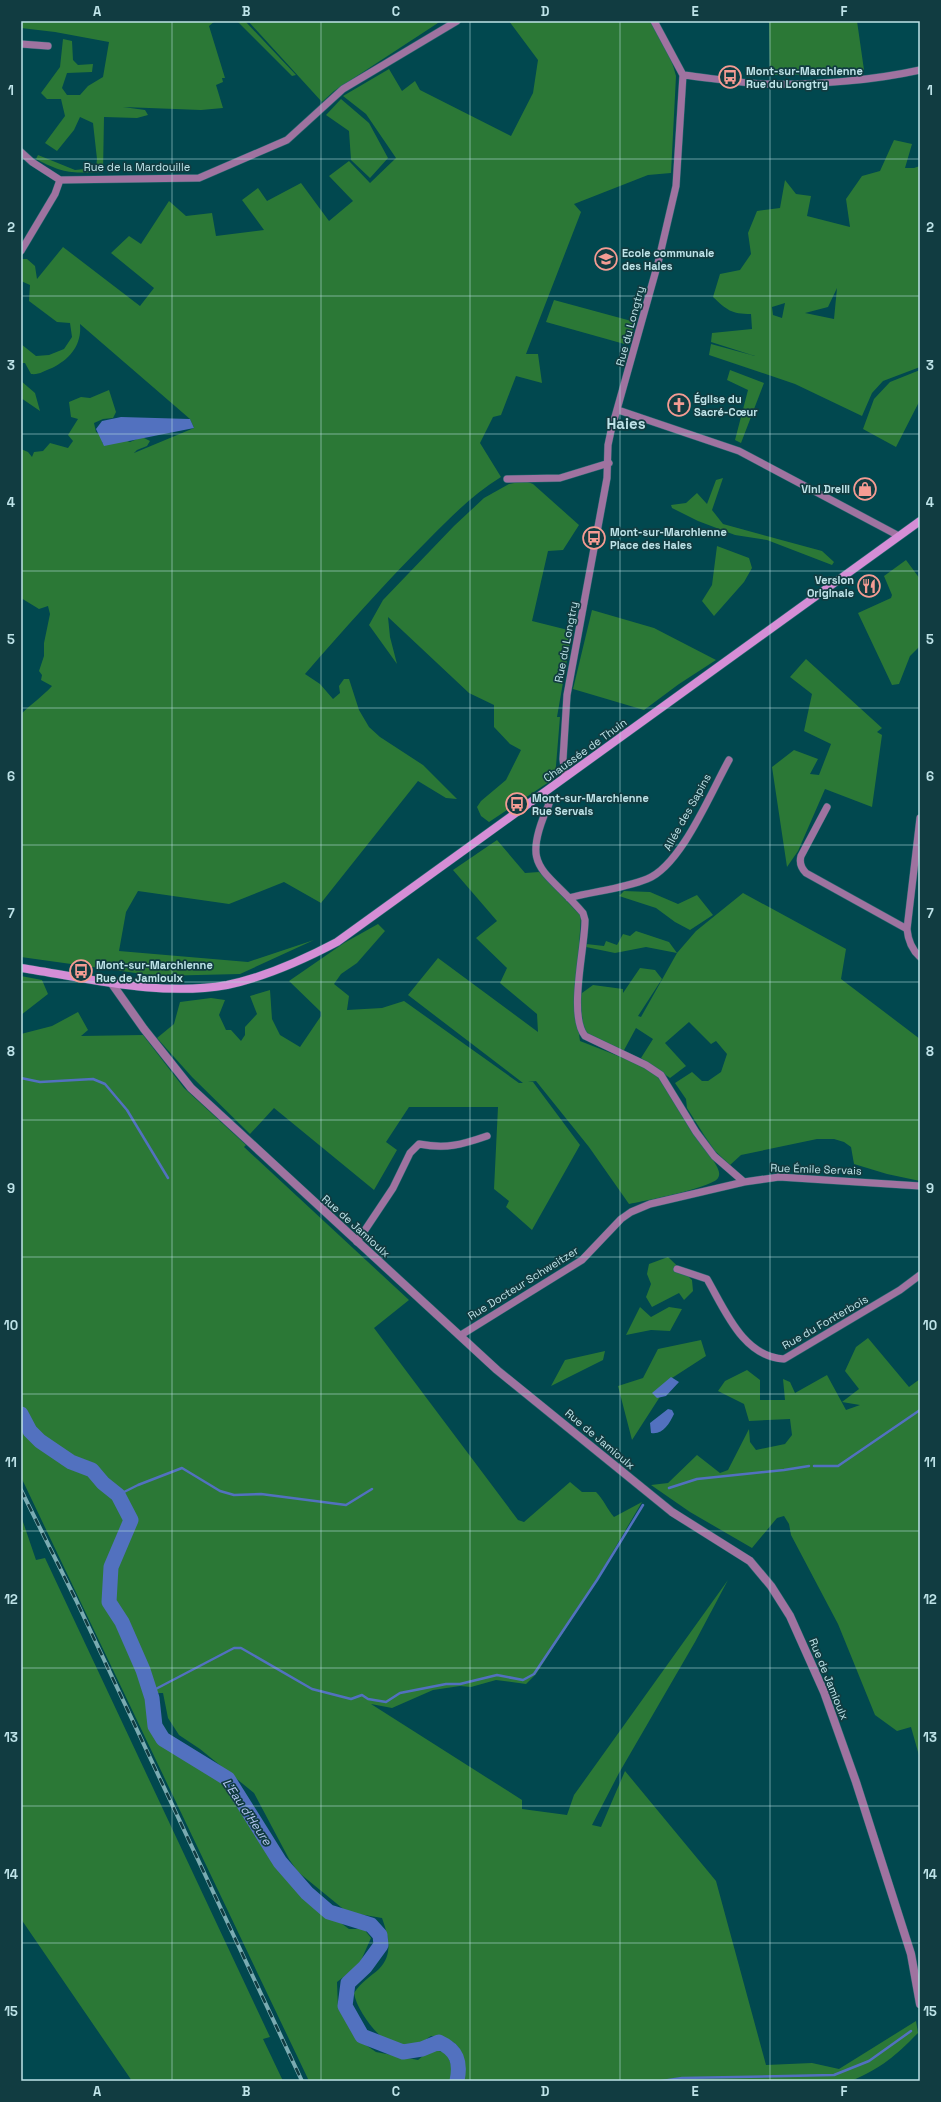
<svg xmlns="http://www.w3.org/2000/svg" width="941" height="2102" font-family="'Space Grotesk',sans-serif">
  <style>
    .green { fill: #2b7836; fill-rule: evenodd }
    .water { fill: #5271bf }
    .lines { fill: none; stroke-linecap: round; stroke-linejoin: round }
    .stream { stroke: #5271bf; stroke-width: 2.5 }
    .river { stroke: #5271bf; stroke-width: 15 }
    .minor-casing { stroke: #27676e; stroke-width: 8 }
    .tertiary-casing { stroke: #27676e; stroke-width: 9 }
    .secondary-casing { stroke: #27676e; stroke-width: 9 }
    .minor { stroke: #9f73a0; stroke-width: 7 }
    .tertiary { stroke: #9f73a0; stroke-width: 8 }
    .secondary { stroke: #d58ed6; stroke-width: 8 }
    .rail-casing { stroke: #7aabb1; stroke-width: 4 }
    .rail { stroke: #113c41; stroke-width: 2.5; stroke-dasharray: 8; stroke-linecap: butt }
    .grid { fill: none; stroke: #bee3e8; stroke-width: 1; stroke-opacity: 0.55 }
    .labels { text-anchor: middle; stroke-width: 3.5; stroke-linejoin: round; paint-order: stroke }
    .poi-label { font-size: 11px; font-weight: bold; fill: #bee3e8; stroke: #113c41; text-anchor: start }
    .street-label { font-size: 11px; fill: #bee3e8; stroke: #113c41 }
    .water-label { font-size: 12px; font-style: italic; fill: #b6c8f3; stroke: #113c41 }
    .district-label { font-size: 15px; font-weight: bold; fill: #bee3e8; stroke: #113c41 }
    .neatline { fill: none; stroke: #bee3e8; stroke-width: 1.5 }
    .grid-label { font-size: 13px; text-anchor: middle; font-weight: bold; fill: #bee3e8 }
  </style>
  <rect width="100%" height="100%" fill="#01484f"/>
  <path class="green" d="M21,21H215L209,26L225,78H222L223,82L216,85L223,108L201,110L123,107L145,110L148,115L137,118L104,117L103,172C72,173 64,174 36,159L38,155L75,170L96,168L97,159L93,123L80,117L74,130L57,151L45,143L65,116L61,99H47L41,93L60,67L63,39L72,41L73,60L78,65L93,64L92,72L67,73L62,88L67,95H80L88,86L103,77L109,42L55,32L21,28Z
    M237,21H245L296,75L292,76Z
    M248,21H441L334,91L322,102Z
    M509,21H650C661,39 671,55 676,76L671,173L648,175L574,204L581,212L526,354H538L542,383L516,376L501,415L493,417L480,443L501,477C473,494 451,517 428,540C385,583 345,628 305,674L320,684L333,699L340,693L339,686L344,679H349L359,710L369,727L380,737L423,765L457,799L446,798L418,781L321,903L284,882L229,904L138,891L126,912L119,951L248,962L314,940L240,974L157,976L21,957V714C31,704 42,697 52,686L41,680L42,675L39,671L44,656V643L50,614L48,606L39,609L21,598V449L28,452L32,457L34,452L43,451L50,443L68,448L73,441L68,435L78,419L71,417L69,402L81,397L90,398L109,390L116,412L113,418L103,419L94,423L96,432L102,436V443C112,446 121,438 130,442L142,437L150,441L147,446L137,450L134,453L194,428L190,419L80,324C82,345 70,359 52,368C44,371 39,375 31,374L25,363H21V344L36,356L49,355L64,349L72,337L70,323L57,322L29,301L30,285L21,281V259H27L35,266L37,279L63,247L140,306L154,288L111,253L129,236L141,244L169,201L186,216L212,213L216,236L264,230L242,200L258,188L267,201L301,183L329,221L353,201L329,176L349,161L370,183L396,158L366,114L343,96L389,69L402,91L415,81L420,90L511,136L533,93L538,60Z
    M769,21H857L864,70L830,74L770,75Z
    M341,99L369,123L388,158L370,178L351,160L349,131L326,115Z
    M894,140L912,144L905,168H914L920,166V367L883,381L872,393L862,416L795,384L709,355L711,344L755,356L711,342L712,333L752,329L751,314C731,314 727,310 713,297L720,274L740,270L751,254L748,233L757,211L780,208L785,180L796,194L811,196L807,216L850,227L846,199L862,176L880,171ZM837,288L834,319L805,313L828,307ZM785,303L782,318L773,315L772,307Z
    M554,300L635,322L628,345L546,322Z
    M730,370L764,383L741,443L735,440L748,390L727,380Z
    M920,370V400L896,447L863,429L874,399L890,382Z
    M21,381L35,393L40,411L21,398Z
    M723,478L712,510L723,524L822,551L834,562L832,565L767,540L735,535L698,521L672,508L671,505L686,503L697,493L707,504L716,480Z
    M525,481L533,484L579,525L563,550L548,551L532,621L572,631L557,717H560L555,778L489,822L481,816L477,807L481,801L506,780L521,750L510,744L494,727V705L469,693L388,617L390,637L397,664L369,625L383,600L454,526L484,498L509,484Z
    M717,546L749,558L752,568L744,582L714,616L702,601L712,585Z
    M906,560L920,579V646L910,656L899,684L892,685L858,613L891,598L892,595L884,576Z
    M592,610L654,628L716,660L679,684L644,710L573,689Z
    M806,659L882,728L877,732L882,735L872,807L825,789L798,851L787,867L772,767L794,750L818,759L810,774L819,775L831,744L804,731L812,694L790,677Z
    M497,840L525,873L539,872L581,916L575,1006L580,1041L649,1068L658,1076L712,1158C715,1164 722,1172 718,1178C712,1188 644,1201 629,1204L589,1147L536,1081L528,1082H533L580,1145L532,1230L506,1207L509,1201L494,1189L498,1107H409L386,1142L397,1150L374,1190L274,1108L250,1134L192,1077L157,1038L174,1024L180,1002L211,998L225,1000L219,1015L226,1030H231L241,1041L245,1035V1027L257,1014L250,996L270,990L272,1019L280,1035L300,1047L321,1016V1012L289,981L344,943L378,924L385,931L357,963L341,974L334,984L349,996L347,1010L382,1008L404,1001L519,1083H523L408,995L438,958L538,1032L537,1014L500,983L507,968L476,938L497,921L453,870Z
    M624,891L650,892L678,904L697,895L713,915L690,930L675,922L656,908L619,896Z
    M743,893L846,949L841,979L920,1039V1181L887,1174L854,1164L851,1147L844,1142L834,1139H817L741,1155L730,1165L715,1151L704,1135L687,1108L686,1099L675,1083L692,1072L702,1081H708L721,1072L727,1054L716,1041L711,1044L689,1022L665,1043L686,1066L670,1078L641,1058L653,1039L636,1028L623,1052L587,1033L583,1024L580,998L582,993L593,985L623,989V993L640,968L655,970L662,979L638,1016L641,1017L677,953L646,947L615,953L586,947V944L604,946L606,941L617,945L623,934L630,936L636,931L669,942L677,953L696,931Z
    M21,976L42,980L48,994L21,1015Z
    M78,1012L88,1030L81,1036L143,1035L184,1088L246,1145L244,1147L409,1300L374,1328L518,1520L524,1522L570,1482L582,1492H596C604,1500 607,1509 614,1517L642,1502L585,1599L536,1674L526,1684L496,1680L471,1687L460,1686L433,1690L392,1708L371,1704L522,1800V1809L567,1815L574,1795L728,1580L695,1642L619,1773L592,1825L601,1827L625,1771L716,1881L766,2065L812,2063L839,2069L916,2021L918,2033C894,2057 883,2067 851,2081H462C465,2053 462,2038 431,2036C427,2038 421,2045 416,2046C409,2047 395,2046 389,2042C375,2035 356,2008 354,1993C361,1982 370,1977 379,1969C394,1954 388,1935 382,1918L347,1912L298,1872L289,1859L254,1793L200,1749L179,1735L168,1718L163,1693H157L146,1700L152,1727L161,1742L226,1782L278,1867L330,1915L349,1929H364L371,1938L359,1965L337,1982L338,2008L357,2039L376,2052L418,2060L430,2050L446,2052L458,2081H309L21,1477V1034L52,1026Z
    M668,1257L692,1280L693,1291L684,1300L679,1293L652,1307L646,1297L651,1284L647,1274L649,1264Z
    M640,1307L651,1317L669,1307L682,1309L670,1331L651,1330L626,1335Z
    M868,1338L909,1387L920,1379V1759L911,1727L897,1731L875,1715L838,1624L791,1535L789,1524L784,1516L777,1518L752,1548L690,1512L651,1485L668,1483L697,1455L720,1473L728,1470L749,1429L750,1442L756,1450L785,1444L792,1435L790,1419L749,1421L744,1404L718,1391L725,1381L747,1370L760,1380V1400H785L783,1379L790,1382L795,1393L827,1375L846,1410L860,1405L842,1402L859,1389L845,1371L856,1347Z
    M701,1340L706,1356L672,1378L632,1440L618,1386L643,1378L658,1349Z
    M605,1351L603,1360L551,1386L565,1360Z
    M21,1516L36,1560L45,1558L270,2037L263,2039L283,2081H132L21,1919Z"/>
  <path class="water" d="M121,417L190,419L194,428L104,446L96,429L102,421Z
    M671,1377L679,1382L666,1396L657,1398L652,1393Z
    M668,1409L672,1410L674,1414C669,1424 663,1435 651,1433L650,1423Z"/>
  <g class="lines">
    <path class="stream" d="M21,1078L40,1082L93,1079L105,1084L127,1110L168,1178
      M814,1466H838L920,1410
      M669,1488L697,1479L784,1470L809,1466
      M118,1495L138,1485L182,1468L220,1491L234,1495L261,1494L346,1505L372,1489
      M150,1692L234,1648H241L312,1689L351,1699L362,1695L368,1699L386,1702L400,1693L446,1684H460L497,1675L523,1680L534,1674L597,1580L643,1505
      M662,2081L682,2078L834,2075L869,2061L911,2031"/>
    <path class="river" d="M21,1414L30,1431L40,1441L71,1462L92,1470L103,1483L118,1495L131,1520L111,1567L109,1602L122,1622L143,1670L152,1698L155,1726L163,1739L228,1779L280,1862L307,1893L329,1912L371,1925L380,1935L381,1945L365,1967L348,1983L345,2006L362,2036L403,2052L422,2049L439,2042C457,2050 461,2062 457,2081"/>
    <g class="minor-casing">
      <path id="minor" d="M654,21L683,75
        M21,44L48,46
        M683,75C712,78 742,84 771,84C818,85 875,80 920,70
        M21,152L32,162L60,180L199,178L287,140L343,89L457,21
        M21,251L55,194L60,180
        M618,410L739,451L899,536
        M507,479L560,478L609,463
        M565,777L563,759L567,695L607,478L608,445L611,431L658,263L676,186L683,75
        M543,793L549,804C519,870 544,867 583,913L585,920C585,948 568,1015 585,1036L646,1065L661,1075L696,1132L714,1156L744,1182L779,1177L920,1186
        M827,807L801,856C799,863 801,868 806,873L907,929
        M920,818L907,929C908,940 911,949 920,957
        M569,898C595,891 622,889 647,879C681,866 711,792 729,760
        M357,1242L393,1188L410,1153L419,1144C446,1149 461,1145 487,1136
        M677,1269L707,1279C725,1310 743,1357 784,1359L900,1290L920,1275
        M461,1335L582,1260L621,1219L631,1212L650,1204L744,1182"/>
    </g>
    <g class="tertiary-casing">
      <path id="tertiary" d="M110,981L144,1029L191,1088L497,1370L672,1512L750,1561L771,1586L790,1616L824,1692L856,1782L911,1954L920,2004"/>
    </g>
    <g class="secondary-casing">
      <path id="secondary" d="M21,968C88,978 159,997 227,985C265,977 303,960 337,942L920,521"/>
    </g>
    <use href="#minor" class="minor"/>
    <use href="#tertiary" class="tertiary"/>
    <use href="#secondary" class="secondary"/>
    <g class="rail-casing">
      <path id="rail" d="M21,1490L76,1600L302,2081"/>
    </g>
    <use href="#rail" class="rail"/>
  </g>
  <path class="grid" d="M172,21V2081M321,21V2081M470,21V2081M620,21V2081M770,21V2081M21,159H920M21,296H920M21,434H920M21,571H920M21,708H920M21,845H920M21,982H920M21,1120H920M21,1257H920M21,1394H920M21,1531H920M21,1668H920M21,1806H920M21,1943H920"/>
  <defs>
    <g id="bus-ring" transform="scale(1.15)"><circle r="9.5" fill="#113c41" stroke="#f59c93" stroke-width="1.5"/><path d="M-5-6H5V4H4V6H2V4H-2V6H-4V4H-5ZM-3.5-4V0h7V-4ZM-3.5 1.2v1.5H-2V1.2ZM2 1.2v1.5H3.5V1.2Z" fill="#f59c93"/></g>
    <g id="school-ring" transform="scale(1.15)"><circle r="9.5" fill="#113c41" stroke="#f59c93" stroke-width="1.5"/><path d="M0-5L7-2L0 1L-7-2ZM-4 1L0 2.5L4 1V4Q0 6-4 4Z" fill="#f59c93"/></g>
    <g id="church-ring" transform="scale(1.15)"><circle r="9.5" fill="#113c41" stroke="#f59c93" stroke-width="1.5"/><path d="M-1.2-6h2.4v3.5h3.3v2.4h-3.3V6h-2.4V-.1h-3.3v-2.4h3.3Z" fill="#f59c93"/></g>
    <g id="shop-ring" transform="scale(1.15)"><circle r="9.5" fill="#113c41" stroke="#f59c93" stroke-width="1.5"/><path d="M-5-2.5h2.3a2.7 3.5 0 0 1 5.4 0H5L5.5 6h-11ZM-1.5-2.5h3a1.5 2.3 0 0 0-3 0Z" fill="#f59c93"/></g>
    <g id="restaurant-ring" transform="scale(1.15)"><circle r="9.5" fill="#113c41" stroke="#f59c93" stroke-width="1.5"/><path d="M-5-6h1v4h1v-4h1v4h1v-4h1v5L-1.5 .5V6h-2V.5L-5-1ZM5-6V6H3V1.5H1.5Q1.5-4 5-6Z" fill="#f59c93"/></g>
  </defs>
  <g fill-rule="evenodd">
    <use href="#bus-ring" x="730" y="77"/>
    <use href="#school-ring" x="606" y="259"/>
    <use href="#church-ring" x="679" y="405"/>
    <use href="#shop-ring" x="865" y="489"/>
    <use href="#bus-ring" x="594" y="538"/>
    <use href="#restaurant-ring" x="869" y="586"/>
    <use href="#bus-ring" x="517" y="804"/>
    <use href="#bus-ring" x="81" y="971"/>
  </g>
  <g class="labels">
    <g class="poi-label">
      <text x="746" y="75">Mont-sur-Marchienne<tspan x="746" dy="13">Rue du Longtry</tspan></text>
      <text x="622" y="257">Ecole communale<tspan x="622" dy="13">des Haies</tspan></text>
      <text x="694" y="403">Église du<tspan x="694" dy="13">Sacré-Cœur</tspan></text>
      <text x="850" y="493" text-anchor="end">Vini Drelli</text>
      <text x="610" y="536">Mont-sur-Marchienne<tspan x="610" dy="13">Place des Haies</tspan></text>
      <text x="854" y="584" text-anchor="end">Version<tspan x="854" dy="13">Originale</tspan></text>
      <text x="532" y="802">Mont-sur-Marchienne<tspan x="532" dy="13">Rue Servais</tspan></text>
      <text x="96" y="969">Mont-sur-Marchienne<tspan x="96" dy="13">Rue de Jamioulx</tspan></text>
    </g>
    <g class="street-label">
      <text x="137" y="171">Rue de la Mardouille</text>
      <text transform="translate(630 326) rotate(-75)" y="4">Rue du Longtry</text>
      <text transform="translate(566 642) rotate(-79)" y="4">Rue du Longtry</text>
      <text transform="translate(585 750) rotate(-36)" y="4">Chaussée de Thuin</text>
      <text transform="translate(687 812) rotate(-61)" y="4">Allée des Sapins</text>
      <text transform="translate(816 1169) rotate(2)" y="4">Rue Émile Servais</text>
      <text transform="translate(356 1226) rotate(42)" y="4">Rue de Jamioulx</text>
      <text transform="translate(523 1283) rotate(-32)" y="4">Rue Docteur Schweitzer</text>
      <text transform="translate(825 1322) rotate(-30)" y="4">Rue du Fonterbois</text>
      <text transform="translate(600 1439) rotate(40)" y="4">Rue de Jamioulx</text>
      <text transform="translate(829 1679) rotate(68)" y="4">Rue de Jamioulx</text>
    </g>
    <g class="water-label">
      <text transform="translate(247 1812) rotate(56)" y="4">L'Eau d'Heure</text>
    </g>
    <g class="district-label">
      <text x="626" y="429">Haies</text>
    </g>
  </g>
  <rect width="941" height="2102" fill="none" stroke="#113c41" stroke-width="44"/>
  <rect x="22" y="22" width="897" height="2058" class="neatline"/>
  <g class="grid-label">
    <text x="97" y="16">A</text>
    <text x="246" y="16">B</text>
    <text x="396" y="16">C</text>
    <text x="545" y="16">D</text>
    <text x="695" y="16">E</text>
    <text x="844" y="16">F</text>
    <text x="11" y="95">1</text>
    <text x="930" y="95">1</text>
    <text x="11" y="232">2</text>
    <text x="930" y="232">2</text>
    <text x="11" y="370">3</text>
    <text x="930" y="370">3</text>
    <text x="11" y="507">4</text>
    <text x="930" y="507">4</text>
    <text x="11" y="644">5</text>
    <text x="930" y="644">5</text>
    <text x="11" y="781">6</text>
    <text x="930" y="781">6</text>
    <text x="11" y="918">7</text>
    <text x="930" y="918">7</text>
    <text x="11" y="1056">8</text>
    <text x="930" y="1056">8</text>
    <text x="11" y="1193">9</text>
    <text x="930" y="1193">9</text>
    <text x="11" y="1330">10</text>
    <text x="930" y="1330">10</text>
    <text x="11" y="1467">11</text>
    <text x="930" y="1467">11</text>
    <text x="11" y="1604">12</text>
    <text x="930" y="1604">12</text>
    <text x="11" y="1742">13</text>
    <text x="930" y="1742">13</text>
    <text x="11" y="1879">14</text>
    <text x="930" y="1879">14</text>
    <text x="11" y="2016">15</text>
    <text x="930" y="2016">15</text>
    <text x="97" y="2096">A</text>
    <text x="246" y="2096">B</text>
    <text x="396" y="2096">C</text>
    <text x="545" y="2096">D</text>
    <text x="695" y="2096">E</text>
    <text x="844" y="2096">F</text>
  </g>
</svg>
